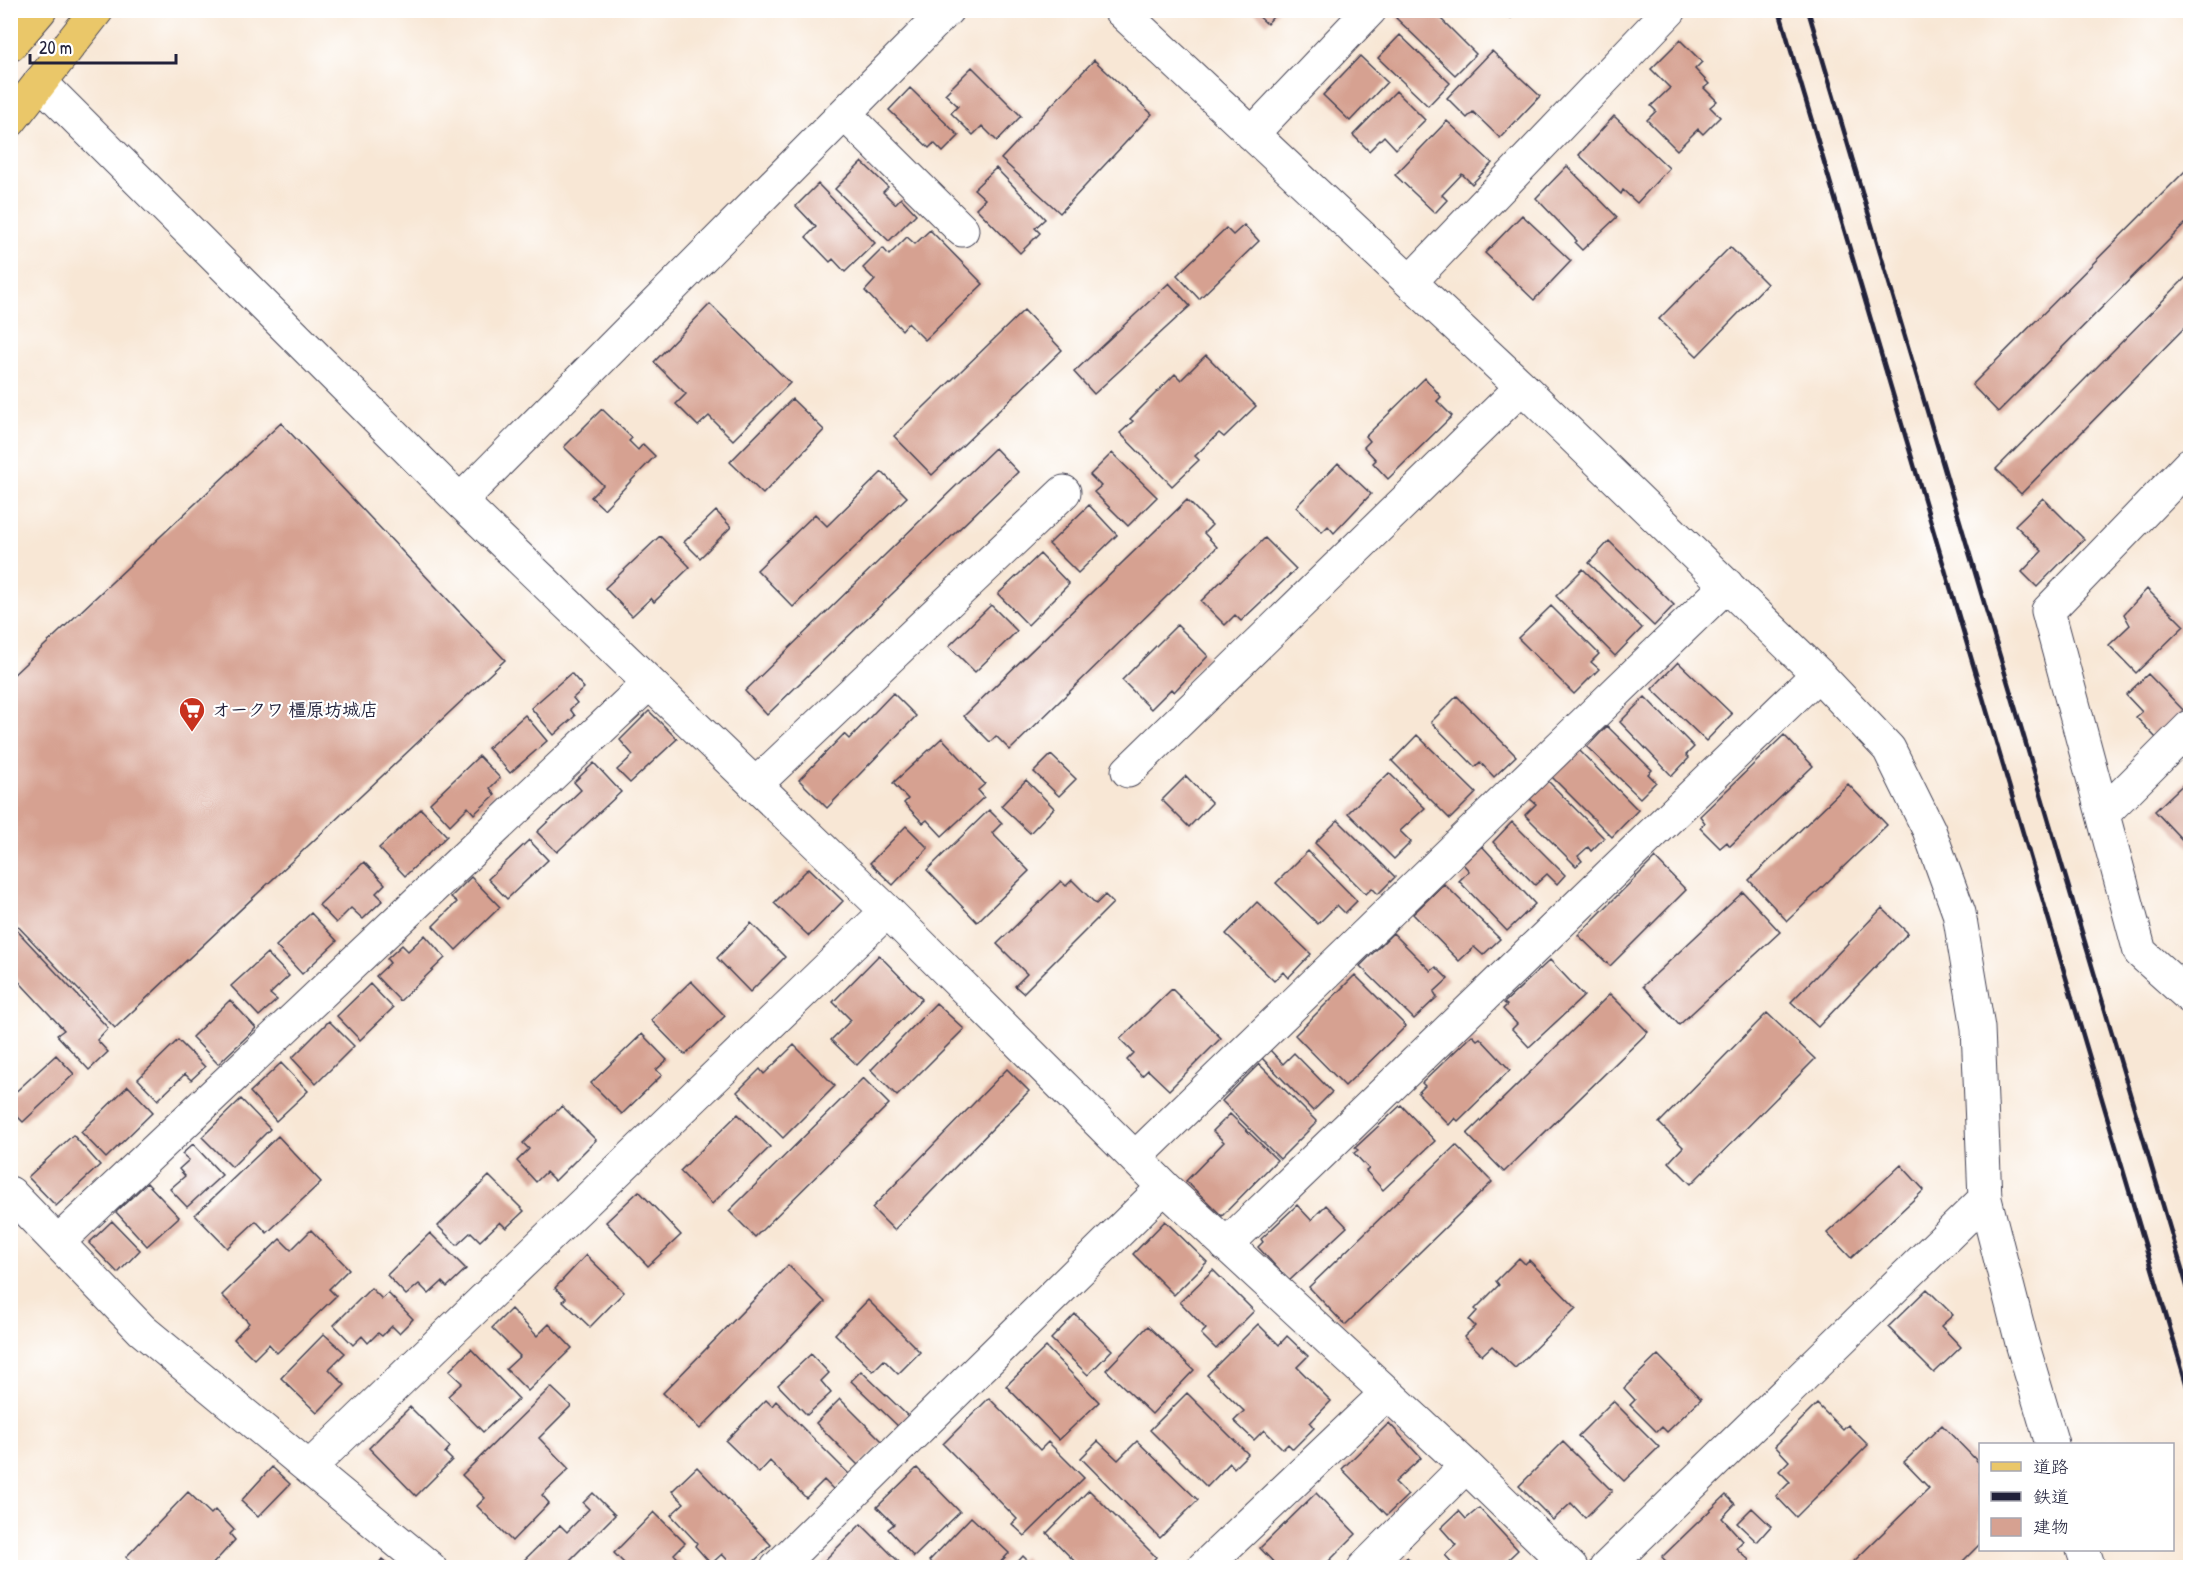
<svg xmlns="http://www.w3.org/2000/svg" width="2201" height="1578" font-family="'Patrick Hand','Klee One',sans-serif">
  <style>
    .building { fill: #d6a191 }
    .lines { fill: none; stroke-linecap: round; stroke-linejoin: round }
    .minor-casing { stroke: #424052; stroke-width: 35 }
    .major-casing { stroke: #424052; stroke-width: 35 }
    .highway-casing { stroke: #424052; stroke-width: 35 }
    .minor { stroke: #fff; stroke-width: 33 }
    .major { stroke: #eac769; stroke-width: 33 }
    .highway { stroke: #eac769; stroke-width: 33 }
    .rail { stroke: #22223b; stroke-width: 4.5 }
    .labels { text-anchor: middle; stroke-width: 4.5; stroke-linejoin: round; paint-order: stroke }
    .poi-label { font-size: 18px; font-weight: bold; fill: #22223b; stroke: #fff; text-anchor: start }
  </style>
  <rect width="100%" height="100%" fill="#fff"/>
  <filter id="ink" filterUnits="userSpaceOnUse"><feTurbulence type="fractalNoise" baseFrequency=".0167" numOctaves="2"/><feDisplacementMap in="SourceGraphic" scale="12" xChannelSelector="R" yChannelSelector="G"/><feConvolveMatrix kernelMatrix="1 2 1 2 8 2 1 2 1" color-interpolation-filters="sRGB"/></filter>
  <filter id="wash" filterUnits="userSpaceOnUse"><feTurbulence type="fractalNoise" baseFrequency=".008" numOctaves="4" result="noise"/><feDisplacementMap in="SourceGraphic" scale="24" xChannelSelector="R" yChannelSelector="G"/><feGaussianBlur stdDeviation="1.35" result="paint"/><feColorMatrix in="noise" values="0 0 0 0 0 0 0 0 0 0 0 0 0 0 0 0 0 1.4 0 .05"/><feComposite in="paint" operator="in"/></filter>
  <g filter="url(#wash)">
    <rect width="100%" height="100%" fill="#f8e7d5"/>
    <g id="blocks">
      <path class="building" d="M1252,10H1279L1267,24Z
        M1404,10H1432L1476,54L1455,75L1396,18Z
        M1503,10H1518L1511,18Z
        M1400,35L1450,83L1428,106L1378,58Z
        M1680,40L1702,62L1695,69L1709,84L1704,88L1717,101L1710,107L1720,117L1703,134L1698,129L1677,150L1647,120L1656,111L1651,106L1670,88L1651,69Z
        M1492,51L1540,96L1500,138L1473,112L1467,118L1447,98Z
        M1360,56L1387,82L1350,121L1323,95Z
        M1094,60L1152,114L1060,213L1001,159Z
        M972,67L1021,116L997,141L982,126L973,135L951,113L958,106L945,94Z
        M910,88L959,136L943,152L934,143L929,148L889,110Z
        M1396,91L1425,120L1396,149L1384,136L1369,151L1353,135Z
        M1614,116L1669,168L1637,203L1623,190L1621,194L1579,155Z
        M1447,121L1492,163L1472,184L1462,174L1442,195L1447,200L1435,213L1395,175Z
        M862,162L888,187L883,192L895,204L901,198L916,214L889,241L835,189Z
        M1567,166L1617,217L1582,250L1575,243L1577,241L1536,198Z
        M2190,166V219L1998,412L1972,385Z
        M996,168L1045,219L1035,228L1040,233L1020,253L976,208L985,199L974,189Z
        M818,184L875,243L845,272L833,259L830,262L806,237L816,227L796,206Z
        M1522,215L1571,261L1534,300L1485,253Z
        M1244,225L1259,241L1199,299L1177,275L1226,228L1233,235Z
        M930,230L983,284L925,340L908,323L902,330L865,291L875,280L863,268L883,248L889,255L907,237L915,244Z
        M1730,247L1767,284L1697,356L1659,319Z
        M2190,273V322L2021,494L1996,469Z
        M1169,283L1190,306L1094,394L1074,372Z
        M710,304L790,383L733,440L709,416L698,426L676,404L686,394L654,362Z
        M1024,310L1062,350L932,475L894,436Z
        M1206,355L1256,406L1224,437L1219,433L1195,456L1199,460L1172,486L1120,433L1133,421L1130,419L1175,374L1181,380Z
        M1425,378L1441,397L1437,401L1452,416L1388,479L1373,463L1376,460L1364,447L1370,441L1366,436Z
        M792,399L824,430L763,494L730,462Z
        M602,409L632,438L629,441L638,450L643,444L655,456L604,509L591,497L603,485L564,447Z
        M281,423L505,660L115,1028L10,918V678Z
        M995,448L1018,472L767,715L745,691Z
        M1112,453L1157,497L1128,526L1094,492L1101,486L1090,475Z
        M1338,463L1371,494L1334,533L1328,526L1322,532L1296,507Z
        M882,472L907,497L793,607L757,570L815,514L827,526Z
        M2043,498L2084,539L2037,587L2022,572L2042,551L2015,525Z
        M1187,500L1212,525L1204,533L1217,547L1010,750L996,736L990,742L964,716Z
        M1089,505L1117,535L1078,573L1049,544Z
        M716,511L731,527L700,558L684,542Z
        M660,536L690,567L654,602L651,598L632,616L605,588Z
        M1265,538L1296,569L1241,621L1235,615L1225,625L1201,601Z
        M1609,541L1674,605L1654,626L1589,563Z
        M1040,554L1069,584L1028,625L998,594Z
        M1583,569L1642,628L1615,656L1556,596Z
        M2147,589L2184,626L2136,673L2109,645L2130,625L2124,614Z
        M991,605L1017,631L975,672L949,646Z
        M1551,606L1599,654L1591,662L1599,669L1574,694L1518,638Z
        M1177,625L1208,656L1174,692L1171,689L1151,709L1122,680Z
        M1678,662L1732,714L1706,741L1652,689Z
        M571,673L584,688L573,698L577,703L570,709L575,716L554,735L531,708Z
        M2148,674L2186,713L2158,740L2136,717L2142,712L2126,695Z
        M893,693L916,716L827,808L799,780L844,734L849,739Z
        M1457,696L1516,756L1494,777L1480,762L1475,767L1431,722Z
        M1645,697L1694,747L1686,755L1689,758L1672,776L1620,722Z
        M649,711L677,739L630,783L617,770L633,755L620,740Z
        M525,715L547,741L510,773L488,748Z
        M1607,726L1652,770L1648,774L1656,782L1640,798L1587,747Z
        M1417,735L1476,793L1450,819L1392,761Z
        M1784,735L1813,766L1730,846L1727,842L1720,848L1700,828L1705,823L1700,816Z
        M942,738L985,784L978,790L984,797L942,836L927,820L923,823L904,803L908,799L893,783Z
        M1576,747L1638,810L1612,837L1549,774Z
        M1051,755L1076,779L1059,796L1034,772Z
        M479,756L500,778L490,788L495,795L474,814L468,807L450,825L430,803Z
        M594,763L621,792L557,852L537,832L581,790L574,782Z
        M1389,773L1425,808L1400,831L1411,842L1394,859L1348,813Z
        M1186,776L1212,803L1189,827L1162,800Z
        M2190,778V848L2155,811Z
        M1026,780L1054,808L1030,833L1001,806Z
        M1548,781L1604,838L1591,851L1588,847L1578,856L1582,861L1576,866L1525,815L1536,804L1530,799Z
        M1848,784L1887,825L1787,921L1749,880Z
        M421,809L447,836L405,876L379,848Z
        M989,810L1002,823L992,833L1029,871L977,922L927,870Z
        M1338,820L1395,877L1378,894L1372,888L1366,894L1315,843Z
        M1512,822L1565,875L1557,884L1547,874L1535,885L1493,842Z
        M906,826L928,848L893,885L870,863Z
        M529,840L548,860L507,899L488,879Z
        M1482,846L1535,904L1507,931L1459,881L1469,871L1463,864Z
        M1308,851L1357,901L1345,913L1337,905L1318,924L1276,883Z
        M1655,858L1686,890L1610,966L1578,935Z
        M364,862L385,884L376,893L383,900L363,919L351,908L336,923L319,905Z
        M809,868L843,901L809,936L774,903Z
        M471,877L500,907L456,950L433,926L457,902L451,897Z
        M1072,880L1096,904L1105,895L1113,903L1023,993L1015,986L1027,974L997,944L1061,881L1066,886Z
        M1444,884L1500,939L1483,955L1474,947L1459,961L1413,914Z
        M1743,892L1780,932L1679,1025L1643,986Z
        M1257,902L1311,954L1288,978L1283,972L1274,981L1226,934Z
        M1882,908L1908,933L1818,1027L1791,1002Z
        M311,913L337,941L302,974L276,946Z
        M10,923L108,1028L97,1040L108,1052L89,1070L57,1035L64,1030L10,972Z
        M751,923L785,957L750,992L717,958Z
        M1393,933L1431,971L1436,967L1448,979L1434,992L1437,997L1414,1019L1360,966Z
        M425,935L445,958L400,1001L376,976L390,963L387,959L402,945L408,951Z
        M267,953L289,976L270,994L277,1000L259,1016L231,986Z
        M879,955L922,999L857,1065L831,1040L851,1020L833,1002Z
        M1550,960L1584,996L1529,1047L1512,1029L1517,1024L1503,1009L1507,1005L1504,1003Z
        M1355,975L1406,1026L1345,1086L1295,1035Z
        M691,981L725,1016L685,1055L651,1020Z
        M370,984L393,1008L360,1040L337,1016Z
        M1172,989L1221,1038L1169,1090L1148,1070L1142,1076L1127,1060L1134,1053L1120,1039Z
        M1610,994L1648,1032L1504,1172L1467,1134Z
        M230,1000L256,1028L218,1064L192,1037Z
        M936,1003L964,1029L897,1096L871,1070Z
        M1767,1013L1815,1059L1691,1184L1669,1162L1683,1147L1659,1123Z
        M329,1021L354,1046L316,1084L292,1058Z
        M642,1034L667,1060L656,1070L662,1075L622,1114L591,1083Z
        M1472,1035L1477,1040L1480,1038L1510,1070L1458,1121L1455,1118L1449,1125L1418,1093L1425,1086L1422,1083Z
        M178,1040L205,1067L191,1080L185,1074L158,1100L138,1079Z
        M794,1045L835,1086L783,1138L737,1092L760,1069L764,1074Z
        M1270,1050L1283,1064L1294,1053L1332,1092L1313,1111L1261,1057Z
        M56,1055L74,1074L23,1122L10,1109V1097Z
        M281,1063L308,1091L276,1121L250,1092Z
        M1259,1064L1317,1122L1280,1159L1222,1101Z
        M1007,1069L1029,1091L894,1230L872,1208Z
        M863,1078L889,1104L755,1237L729,1211Z
        M128,1086L153,1112L106,1158L81,1132Z
        M241,1099L270,1129L232,1167L202,1137Z
        M1401,1105L1435,1141L1383,1190L1366,1171L1369,1169L1354,1153L1358,1150L1355,1148Z
        M562,1106L596,1140L555,1181L546,1172L536,1182L517,1161L529,1149L523,1143Z
        M738,1114L770,1147L712,1204L680,1171Z
        M1230,1114L1277,1160L1222,1216L1186,1181L1224,1142L1213,1131Z
        M73,1135L100,1165L56,1206L28,1177Z
        M278,1136L321,1182L267,1233L256,1221L227,1248L195,1215Z
        M193,1144L222,1175L187,1207L170,1189L185,1176L179,1169L189,1160L182,1154Z
        M1456,1145L1492,1182L1345,1325L1309,1287Z
        M1901,1165L1924,1190L1851,1258L1827,1233Z
        M489,1176L524,1211L506,1228L500,1222L480,1241L471,1232L457,1245L438,1226Z
        M147,1183L179,1217L147,1246L116,1212Z
        M639,1191L681,1235L648,1266L606,1222Z
        M1297,1205L1311,1220L1326,1205L1347,1227L1289,1281L1258,1247L1263,1242L1261,1239Z
        M112,1221L140,1250L118,1273L89,1243Z
        M1165,1221L1207,1262L1174,1295L1133,1254Z
        M311,1230L349,1269L329,1289L336,1296L277,1353L269,1344L254,1359L234,1339L249,1323L222,1295L280,1239L291,1250Z
        M430,1233L466,1269L447,1287L442,1282L429,1294L419,1284L406,1295L387,1275Z
        M586,1255L624,1292L590,1327L563,1301L566,1298L555,1288Z
        M1519,1258L1525,1264L1529,1260L1576,1308L1515,1368L1492,1346L1482,1355L1464,1337L1475,1326L1469,1320L1477,1311L1475,1309L1499,1285L1496,1281Z
        M788,1265L825,1302L700,1429L663,1393Z
        M1213,1270L1254,1311L1216,1349L1201,1334L1206,1329L1180,1302Z
        M371,1288L382,1299L388,1293L413,1319L399,1333L392,1326L382,1336L378,1333L368,1343L362,1336L353,1345L334,1325Z
        M1927,1289L1953,1315L1941,1326L1961,1347L1934,1373L1888,1327Z
        M868,1300L920,1352L898,1374L884,1360L873,1371L835,1334Z
        M511,1309L537,1336L549,1324L572,1348L528,1391L506,1369L520,1356L492,1328Z
        M1075,1314L1112,1350L1088,1375L1051,1339Z
        M1258,1324L1279,1345L1287,1336L1308,1356L1297,1367L1331,1401L1310,1423L1314,1428L1293,1449L1288,1444L1283,1449L1264,1430L1254,1440L1234,1421L1244,1411L1207,1375Z
        M1148,1326L1194,1370L1152,1414L1106,1370Z
        M324,1334L345,1353L329,1369L345,1385L317,1413L281,1378Z
        M1046,1347L1099,1402L1059,1440L1006,1386Z
        M471,1349L519,1399L483,1432L448,1396L462,1383L449,1371Z
        M811,1354L829,1373L821,1381L831,1393L807,1415L778,1385Z
        M1658,1355L1701,1399L1667,1432L1662,1427L1657,1432L1630,1405L1635,1400L1624,1388Z
        M861,1371L910,1418L900,1428L851,1381Z
        M551,1387L571,1406L539,1438L569,1469L542,1495L549,1503L512,1541L477,1506L485,1498L462,1475Z
        M1187,1393L1248,1454L1234,1468L1230,1463L1207,1487L1150,1430Z
        M989,1398L1040,1450L1048,1442L1084,1478L1025,1536L1012,1524L1017,1519L943,1444Z
        M840,1399L883,1442L859,1466L816,1423Z
        M766,1400L772,1406L776,1401L849,1474L834,1490L824,1480L806,1498L770,1461L759,1473L726,1441Z
        M1613,1401L1659,1447L1624,1481L1578,1436Z
        M1817,1404L1843,1430L1848,1425L1868,1445L1796,1517L1776,1496L1790,1482L1779,1471L1789,1461L1775,1446Z
        M410,1407L450,1447L445,1453L452,1460L416,1496L369,1448Z
        M1389,1423L1421,1458L1395,1482L1408,1495L1387,1515L1342,1469Z
        M1942,1425L1980,1464V1544L1956,1568H1847L1929,1488L1904,1462Z
        M1098,1441L1118,1460L1137,1441L1198,1500L1160,1538L1081,1458Z
        M1563,1442L1612,1491L1585,1518L1571,1503L1553,1520L1519,1486Z
        M272,1467L290,1484L258,1517L241,1501Z
        M697,1467L771,1545L747,1568H735L722,1554L711,1564L695,1546L697,1543L671,1515L684,1503L672,1491Z
        M917,1468L960,1512L914,1557L888,1529L894,1524L877,1507Z
        M1089,1490L1156,1557L1146,1568H1081L1047,1533Z
        M188,1492L211,1514L215,1510L234,1530L230,1534L235,1540L209,1568H137L126,1557Z
        M593,1493L615,1515L562,1568H516L560,1525L567,1532L589,1509L583,1503Z
        M1316,1493L1356,1534L1322,1568H1279L1260,1548Z
        M1726,1495L1735,1504L1722,1518L1743,1541L1736,1548L1749,1560L1742,1568H1672L1662,1557Z
        M1479,1508L1518,1550L1499,1568H1457L1445,1555L1456,1545L1441,1528L1459,1511L1466,1519Z
        M1752,1508L1771,1526L1757,1542L1737,1523Z
        M654,1512L685,1543L674,1554L687,1568H629L614,1553Z
        M971,1517L1009,1553L995,1568H936L929,1561Z
        M861,1524L905,1568H825L821,1564Z
        M1023,1556L1035,1568H1012Z
        M1407,1557L1418,1568H1398Z
        M382,1559L393,1568H375Z"/>
    </g>
  </g>
  <g filter="url(#ink)">
    <use href="#blocks" fill-opacity="0" stroke="#424052" stroke-width="1.5"/>
    <g class="lines">
      <g class="minor-casing">
        <path id="minor" d="M1120,10L1522,387L1818,674L1889,749L1929,830L1959,913L1978,1028L1985,1199L2022,1343L2052,1444
          M40,82L460,501L887,911L1164,1187L1466,1466L1571,1568
          M845,114L962,230
          M1252,134L1370,10
          M1410,282L1670,10
          M2190,464L2048,611L2140,952L2190,997
          M460,501L947,10
          M1128,771L1522,387
          M755,785L1064,492
          M2103,814L2190,727
          M1136,1157L1727,585
          M10,1193L142,1330L430,1568
          M58,1242L649,683
          M1226,1245L1818,674
          M310,1467L887,911
          M2083,1550L2089,1568
          M777,1568L1164,1187
          M1203,1568L1386,1394
          M1364,1568L1466,1466
          M1606,1568L1985,1199"/>
      </g>
      <g class="major-casing">
        <path id="major" d="M10,121L97,10"/>
      </g>
      <g class="highway-casing">
        <path id="highway" d="M10,45L40,10"/>
      </g>
      <use href="#minor" class="minor"/>
      <use href="#major" class="major"/>
      <use href="#highway" class="highway"/>
      <path class="rail" d="M1779,10L2190,1396
        M1808,10L2190,1296"/>
    </g>
  </g>
  <defs>
    <g id="supermarket-pin" transform="scale(1.35)"><path d="M0 17L-7.5 6A9.5 9.5 0 1 1 7.5 6Z" fill="#c8321e" stroke="#fff"/><path d="M-6-5.5h2.5l.6 2H6L4.5 2H-2.5L-4.4-4H-6ZM-1.5 3.2a1.3 1.3 0 1 0 .1 0ZM3 3.2a1.3 1.3 0 1 0 .1 0Z" fill="#fff"/></g>
  </defs>
  <g fill-rule="evenodd">
    <use href="#supermarket-pin" x="192" y="710"/>
  </g>
  <g class="labels">
    <g class="poi-label">
      <text x="212" y="716">オークワ 橿原坊城店</text>
    </g>
  </g>
  <rect width="2201" height="1578" fill="none" stroke="#fff" stroke-width="36"/>
  <rect x="1979" y="1443" width="195" height="108" fill="#ffffff" stroke="#a7a7b1" stroke-width="1.5"/>
  <rect x="1991" y="1462" width="30" height="9" fill="#eac769" stroke="#a7a7b1" stroke-width="1.5"/>
  <text x="2033" y="1473" font-size="18" fill="#22223b">道路</text>
  <rect x="1991" y="1492" width="30" height="9" fill="#22223b" stroke="#a7a7b1" stroke-width="1.5"/>
  <text x="2033" y="1503" font-size="18" fill="#22223b">鉄道</text>
  <rect x="1991" y="1518" width="30" height="18" fill="#d6a191" stroke="#a7a7b1" stroke-width="1.5"/>
  <text x="2033" y="1533" font-size="18" fill="#22223b">建物</text>
  <path d="M30 54v9h146v-9" fill="none" stroke="#22223b" stroke-width="3"/>
  <text x="39" y="54" font-size="18" fill="#22223b" stroke="#ffffff" stroke-width="4.5" paint-order="stroke">20 m</text>
</svg>
